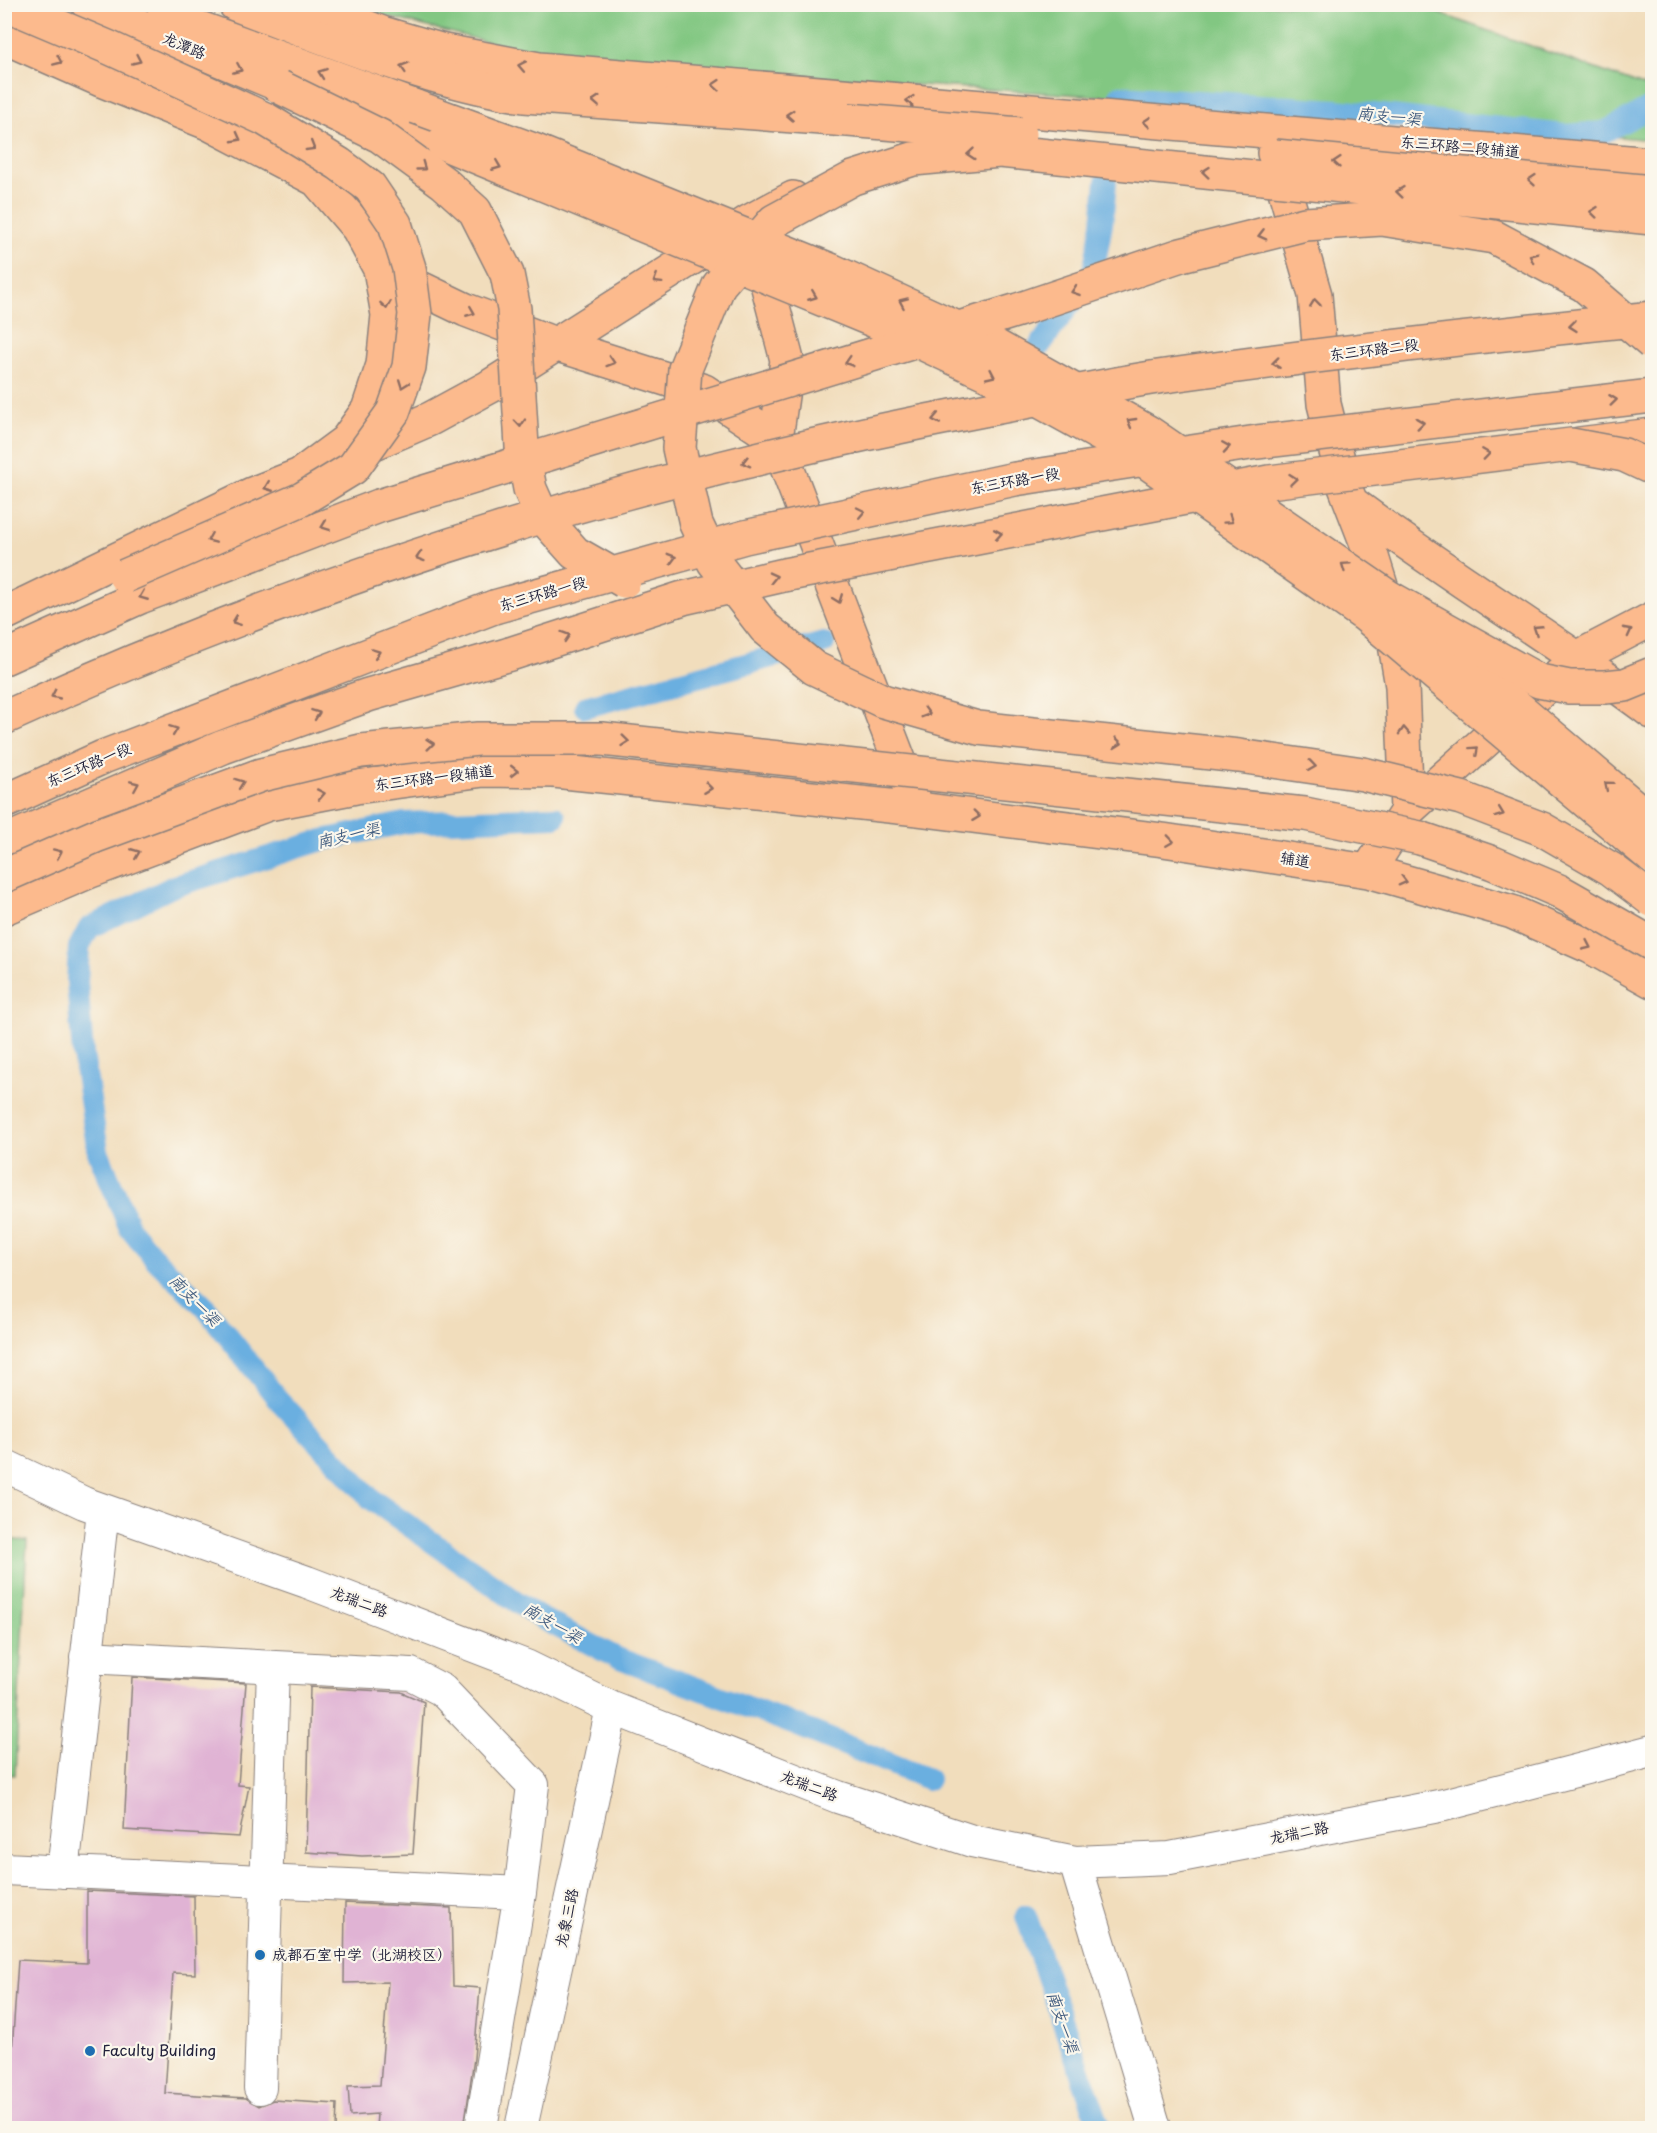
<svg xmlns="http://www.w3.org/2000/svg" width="1657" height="2133" font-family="'Playpen Sans','LXGW WenKai TC',sans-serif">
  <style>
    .green { fill: #82c782; stroke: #52745e; stroke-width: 1.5 }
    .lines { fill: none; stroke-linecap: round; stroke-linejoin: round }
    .canal { stroke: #6aafe0; stroke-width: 22 }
    .building { fill: #e0b3d4 }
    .minor-casing { stroke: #8a807c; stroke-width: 34 }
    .major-casing { stroke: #8a807c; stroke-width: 36 }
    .highway-casing { stroke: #8a807c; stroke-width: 36 }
    .minor { stroke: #fff; stroke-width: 32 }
    .major { stroke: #fcba8d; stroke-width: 33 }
    .highway { stroke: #fcba8d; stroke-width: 33 }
    .major-bridge-casing { stroke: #8a807c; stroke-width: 36; stroke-linecap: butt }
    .highway-bridge-casing { stroke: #8a807c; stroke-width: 36; stroke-linecap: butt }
    .major-bridge { stroke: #fcba8d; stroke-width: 33 }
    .highway-bridge { stroke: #fcba8d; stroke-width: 33 }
    .oneway { stroke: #8f6e64 }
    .poi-dot { fill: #1f6fb2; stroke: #fbf7ec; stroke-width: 2 }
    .labels { text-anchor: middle; stroke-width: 4.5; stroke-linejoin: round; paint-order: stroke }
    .street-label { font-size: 15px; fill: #22223b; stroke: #fbf7ec }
    .poi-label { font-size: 15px; fill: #22223b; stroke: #fbf7ec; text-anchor: start }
    .water-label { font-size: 16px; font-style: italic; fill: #3f5a7d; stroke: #fbf7ec }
  </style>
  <rect width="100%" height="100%" fill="#fbf7ec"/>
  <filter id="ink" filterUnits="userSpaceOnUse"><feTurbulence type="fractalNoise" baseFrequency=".0167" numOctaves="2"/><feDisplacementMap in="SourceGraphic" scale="12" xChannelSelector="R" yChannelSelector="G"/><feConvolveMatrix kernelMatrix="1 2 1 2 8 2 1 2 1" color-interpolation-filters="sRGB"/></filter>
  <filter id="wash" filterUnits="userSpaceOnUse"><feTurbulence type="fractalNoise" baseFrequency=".008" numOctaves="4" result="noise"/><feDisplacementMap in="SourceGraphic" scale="24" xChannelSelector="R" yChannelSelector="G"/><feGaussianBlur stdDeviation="1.35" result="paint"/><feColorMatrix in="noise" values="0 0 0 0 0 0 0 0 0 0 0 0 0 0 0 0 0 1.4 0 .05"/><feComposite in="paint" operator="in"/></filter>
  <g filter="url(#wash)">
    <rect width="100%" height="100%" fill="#f1ddbc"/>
    <path class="green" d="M355,5H1416L1652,89V140L1314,109L736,74L516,49L361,10Z
      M5,1539L27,1541L15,1775L4,1774Z"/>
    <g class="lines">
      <path class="canal" d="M1120,96L1336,110L1565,135L1604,132L1652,107
        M1022,370L1093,273L1102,224L1106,182
        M585,707L824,643
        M555,817L404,823L323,840L172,887L89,928L79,947L77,982L83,1054L98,1152L130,1229L157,1261L204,1306L276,1397L371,1499L537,1616L617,1658L798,1726L928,1779
        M1026,1916L1100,2128"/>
    </g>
    <g id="blocks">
      <path class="building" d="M132,1677L246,1683L238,1785L249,1786L239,1837L124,1830Z
        M310,1687L401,1692L424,1702L413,1854L362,1856L306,1852Z
        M87,1891L194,1896L195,1974L173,1973L165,2093L246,2098L259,2106L273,2100L337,2104L336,2128H7L18,1960L87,1963Z
        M345,1903L451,1908L453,1986L480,1988L474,2058L464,2128H376L377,2114L350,2116L348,2086L380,2085L388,1982L344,1983Z"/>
    </g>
  </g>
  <g filter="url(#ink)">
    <use href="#blocks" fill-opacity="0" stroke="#8a807c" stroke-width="1.5"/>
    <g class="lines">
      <g class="minor-casing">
        <path id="minor" d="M4,1465L84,1503L307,1582L526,1666L612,1708L838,1797L972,1841L1075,1862L1170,1858L1444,1805L1652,1751
          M86,1657L411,1674L442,1690L533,1785L520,1893L481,2128
          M1075,1862L1155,2128
          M4,1869L520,1893
          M63,1872L103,1510
          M260,2088L273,1667
          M521,2128L612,1708"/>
      </g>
      <g class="major-casing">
        <path id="major" d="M88,4L308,97
          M306,4L382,33L444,51L539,69L1652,164
          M164,15L416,107
          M4,37L101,80L208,123L317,180L358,228L380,269L388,315L383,365L368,410L346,441L300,475L252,494L4,614
          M354,113L443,143
          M1274,153L1315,295L1324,404L1345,487L1372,557L1390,615L1402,686L1407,811
          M759,253L787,360L776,439L913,796
          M387,272L466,310L555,344L704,391L776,439
          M358,450L430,419L489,387L750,221L793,198
          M1353,504C1450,577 1555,639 1652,712
          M1368,871L1407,811L1579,657L1652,619
          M4,908L88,872L268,804L356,787L484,770L554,771L918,809L1163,840L1368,871L1512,912L1591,947L1652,981"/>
      </g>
      <g class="highway-casing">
        <path id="highway" d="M235,4C330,40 424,80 524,96L848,120
          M1579,444L1652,435
          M4,658L140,597L379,506
          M4,802L103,757L494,607
          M4,842L223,747L368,695L510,654"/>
      </g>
      <use href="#minor" class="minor"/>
      <use href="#major" class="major"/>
      <use href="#highway" class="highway"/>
      <g class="major-bridge-casing">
        <path id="major-bridge" d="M416,107L536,151L833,271L992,344L1148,432L1390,598L1652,822
          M443,143L875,321L1007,383L1134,453L1365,615L1652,857"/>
      </g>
      <g class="highway-bridge-casing">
        <path id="highway-bridge" d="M6,4L110,48L265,119L339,164L370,187L395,224L409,268L415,314L409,367L393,412L353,468L302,499L125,576
          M280,87L380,136L444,183L475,211L507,274L514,309L522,447L530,489L542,516L575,553L624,581
          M848,120L1020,134
          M1275,156L1652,192
          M1652,218L1000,151L913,159L853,178L774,221L719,285L685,369L679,448L696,524L714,562L765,628L814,668L883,701L978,728L1239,756L1363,774L1461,798L1542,829L1611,869L1652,900
          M379,506L1018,310L1181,255L1305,224L1382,219L1494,237L1584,285L1652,343
          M1390,598L1539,681L1569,687H1605L1625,685L1652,674
          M494,607L745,537L1015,479L1257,442L1652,396
          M510,654L683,598L784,575L1269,482L1571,445L1624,455L1652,468
          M4,718C315,575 647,474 983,410C1038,400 1094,387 1151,378C1317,354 1485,336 1652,318
          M4,876L98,835L261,775L361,751L478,739H602L1305,814L1420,838L1493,863L1559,891L1652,944"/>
      </g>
      <use href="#major-bridge" class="major-bridge"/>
      <use href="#highway-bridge" class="highway-bridge"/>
    </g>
    <defs><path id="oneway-chevron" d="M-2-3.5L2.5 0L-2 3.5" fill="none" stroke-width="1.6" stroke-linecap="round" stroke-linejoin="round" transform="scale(1.5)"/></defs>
    <g class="oneway">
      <use href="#oneway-chevron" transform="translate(137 60) rotate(25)"/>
      <use href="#oneway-chevron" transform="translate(58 61) rotate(24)"/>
      <use href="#oneway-chevron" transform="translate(522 66) rotate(-169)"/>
      <use href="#oneway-chevron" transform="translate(404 67) rotate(-163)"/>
      <use href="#oneway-chevron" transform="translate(238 69) rotate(23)"/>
      <use href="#oneway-chevron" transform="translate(322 73) rotate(-160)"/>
      <use href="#oneway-chevron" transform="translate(716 85) rotate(-175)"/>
      <use href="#oneway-chevron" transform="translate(596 101) rotate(-176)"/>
      <use href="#oneway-chevron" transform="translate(910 101) rotate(-175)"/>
      <use href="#oneway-chevron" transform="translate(790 115) rotate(-176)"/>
      <use href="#oneway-chevron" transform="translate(1147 122) rotate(-175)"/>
      <use href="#oneway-chevron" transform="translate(237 138) rotate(28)"/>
      <use href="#oneway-chevron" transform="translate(311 147) rotate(31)"/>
      <use href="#oneway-chevron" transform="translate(971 154) rotate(175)"/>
      <use href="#oneway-chevron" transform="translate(1337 162) rotate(-175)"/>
      <use href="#oneway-chevron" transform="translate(497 166) rotate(22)"/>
      <use href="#oneway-chevron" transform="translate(422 167) rotate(36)"/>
      <use href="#oneway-chevron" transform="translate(1206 172) rotate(-174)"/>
      <use href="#oneway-chevron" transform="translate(1532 180) rotate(-175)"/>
      <use href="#oneway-chevron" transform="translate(1400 192) rotate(-174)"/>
      <use href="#oneway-chevron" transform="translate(1594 212) rotate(-174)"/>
      <use href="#oneway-chevron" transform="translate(1262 235) rotate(166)"/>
      <use href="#oneway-chevron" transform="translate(1533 257) rotate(-152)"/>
      <use href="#oneway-chevron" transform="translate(657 280) rotate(148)"/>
      <use href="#oneway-chevron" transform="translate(1075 291) rotate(161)"/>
      <use href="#oneway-chevron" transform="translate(813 296) rotate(22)"/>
      <use href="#oneway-chevron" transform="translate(903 302) rotate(-156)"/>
      <use href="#oneway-chevron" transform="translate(1315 303) rotate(-96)"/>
      <use href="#oneway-chevron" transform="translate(386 305) rotate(81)"/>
      <use href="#oneway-chevron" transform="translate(471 312) rotate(22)"/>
      <use href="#oneway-chevron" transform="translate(1573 326) rotate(174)"/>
      <use href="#oneway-chevron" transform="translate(611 362) rotate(18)"/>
      <use href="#oneway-chevron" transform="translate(849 362) rotate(163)"/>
      <use href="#oneway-chevron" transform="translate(1276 363) rotate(173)"/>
      <use href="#oneway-chevron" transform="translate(991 375) rotate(25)"/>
      <use href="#oneway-chevron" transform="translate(403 384) rotate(110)"/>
      <use href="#oneway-chevron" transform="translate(1613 400) rotate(-7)"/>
      <use href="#oneway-chevron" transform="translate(936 419) rotate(169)"/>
      <use href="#oneway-chevron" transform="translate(1131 422) rotate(-150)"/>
      <use href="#oneway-chevron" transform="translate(520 423) rotate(85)"/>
      <use href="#oneway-chevron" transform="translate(1420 423) rotate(-7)"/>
      <use href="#oneway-chevron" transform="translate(1226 447) rotate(-9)"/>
      <use href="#oneway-chevron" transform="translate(1486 454) rotate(-8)"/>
      <use href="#oneway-chevron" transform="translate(746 462) rotate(166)"/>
      <use href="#oneway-chevron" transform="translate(1293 479) rotate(-6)"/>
      <use href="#oneway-chevron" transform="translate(268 487) rotate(158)"/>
      <use href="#oneway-chevron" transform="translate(861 512) rotate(-12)"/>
      <use href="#oneway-chevron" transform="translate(1229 520) rotate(35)"/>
      <use href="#oneway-chevron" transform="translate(325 526) rotate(159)"/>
      <use href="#oneway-chevron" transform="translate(998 534) rotate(-10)"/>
      <use href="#oneway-chevron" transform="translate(211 539) rotate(157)"/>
      <use href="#oneway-chevron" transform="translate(420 557) rotate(162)"/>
      <use href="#oneway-chevron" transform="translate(672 558) rotate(-16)"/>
      <use href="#oneway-chevron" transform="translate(1345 566) rotate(-145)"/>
      <use href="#oneway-chevron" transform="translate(773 577) rotate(-13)"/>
      <use href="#oneway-chevron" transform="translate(143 596) rotate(158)"/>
      <use href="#oneway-chevron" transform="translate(838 599) rotate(69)"/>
      <use href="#oneway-chevron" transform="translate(236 621) rotate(159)"/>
      <use href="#oneway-chevron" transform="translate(1537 629) rotate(-147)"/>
      <use href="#oneway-chevron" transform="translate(1628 631) rotate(-28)"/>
      <use href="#oneway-chevron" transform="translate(566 636) rotate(-18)"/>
      <use href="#oneway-chevron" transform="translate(376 653) rotate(-21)"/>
      <use href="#oneway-chevron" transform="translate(55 695) rotate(155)"/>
      <use href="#oneway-chevron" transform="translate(926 713) rotate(16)"/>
      <use href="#oneway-chevron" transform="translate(316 714) rotate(-20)"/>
      <use href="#oneway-chevron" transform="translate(174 730) rotate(-21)"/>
      <use href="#oneway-chevron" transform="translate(1404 731) rotate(-93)"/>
      <use href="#oneway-chevron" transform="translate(625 741) rotate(6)"/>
      <use href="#oneway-chevron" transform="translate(1118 743) rotate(6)"/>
      <use href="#oneway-chevron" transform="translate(430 744) rotate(-6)"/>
      <use href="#oneway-chevron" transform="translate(1475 750) rotate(-42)"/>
      <use href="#oneway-chevron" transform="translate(1312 766) rotate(8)"/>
      <use href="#oneway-chevron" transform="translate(514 771) rotate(1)"/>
      <use href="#oneway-chevron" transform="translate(240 783) rotate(-20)"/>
      <use href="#oneway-chevron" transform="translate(135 785) rotate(-23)"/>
      <use href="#oneway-chevron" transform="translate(1608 785) rotate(-140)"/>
      <use href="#oneway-chevron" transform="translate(708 788) rotate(7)"/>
      <use href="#oneway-chevron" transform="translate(321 794) rotate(-11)"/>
      <use href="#oneway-chevron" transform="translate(1500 813) rotate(21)"/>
      <use href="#oneway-chevron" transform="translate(976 816) rotate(7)"/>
      <use href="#oneway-chevron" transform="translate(1170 841) rotate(8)"/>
      <use href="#oneway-chevron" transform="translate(58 853) rotate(-24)"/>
      <use href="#oneway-chevron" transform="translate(136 853) rotate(-22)"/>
      <use href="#oneway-chevron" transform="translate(1403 881) rotate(15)"/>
      <use href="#oneway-chevron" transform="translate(1587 946) rotate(25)"/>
    </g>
  </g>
  <g class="poi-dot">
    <circle cx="260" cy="1955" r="6"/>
    <circle cx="90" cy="2051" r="6"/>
  </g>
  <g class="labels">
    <g class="street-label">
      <text transform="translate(184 46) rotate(23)" y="5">龙潭路</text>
      <text transform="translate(1460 147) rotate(5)" y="5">东三环路二段辅道</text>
      <text transform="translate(1374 350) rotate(-7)" y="5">东三环路二段</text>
      <text transform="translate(1015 481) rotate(-10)" y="5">东三环路一段</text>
      <text transform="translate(543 594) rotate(-16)" y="5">东三环路一段</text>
      <text transform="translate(89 765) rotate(-23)" y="5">东三环路一段</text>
      <text transform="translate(434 778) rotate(-7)" y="5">东三环路一段辅道</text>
      <text transform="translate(1295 860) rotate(9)" y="5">辅道</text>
      <text transform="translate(359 1602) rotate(21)" y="5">龙瑞二路</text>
      <text transform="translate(809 1786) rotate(21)" y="5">龙瑞二路</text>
      <text transform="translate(1299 1833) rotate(-11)" y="5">龙瑞二路</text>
      <text transform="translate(567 1918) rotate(-78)" y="5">龙象三路</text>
    </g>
    <g class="poi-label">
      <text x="272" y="1960">成都石室中学（北湖校区）</text>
      <text x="102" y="2056">Faculty Building</text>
    </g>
    <g class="water-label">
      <text transform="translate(1389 116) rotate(6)" y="6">南支一渠</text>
      <text transform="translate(348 835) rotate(-13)" y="6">南支一渠</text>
      <text transform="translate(195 1300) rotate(46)" y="6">南支一渠</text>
      <text transform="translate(553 1623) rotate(30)" y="6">南支一渠</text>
      <text transform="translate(1063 2022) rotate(71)" y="6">南支一渠</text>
    </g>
  </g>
  <rect width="1657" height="2133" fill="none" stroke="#fbf7ec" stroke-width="24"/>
</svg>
